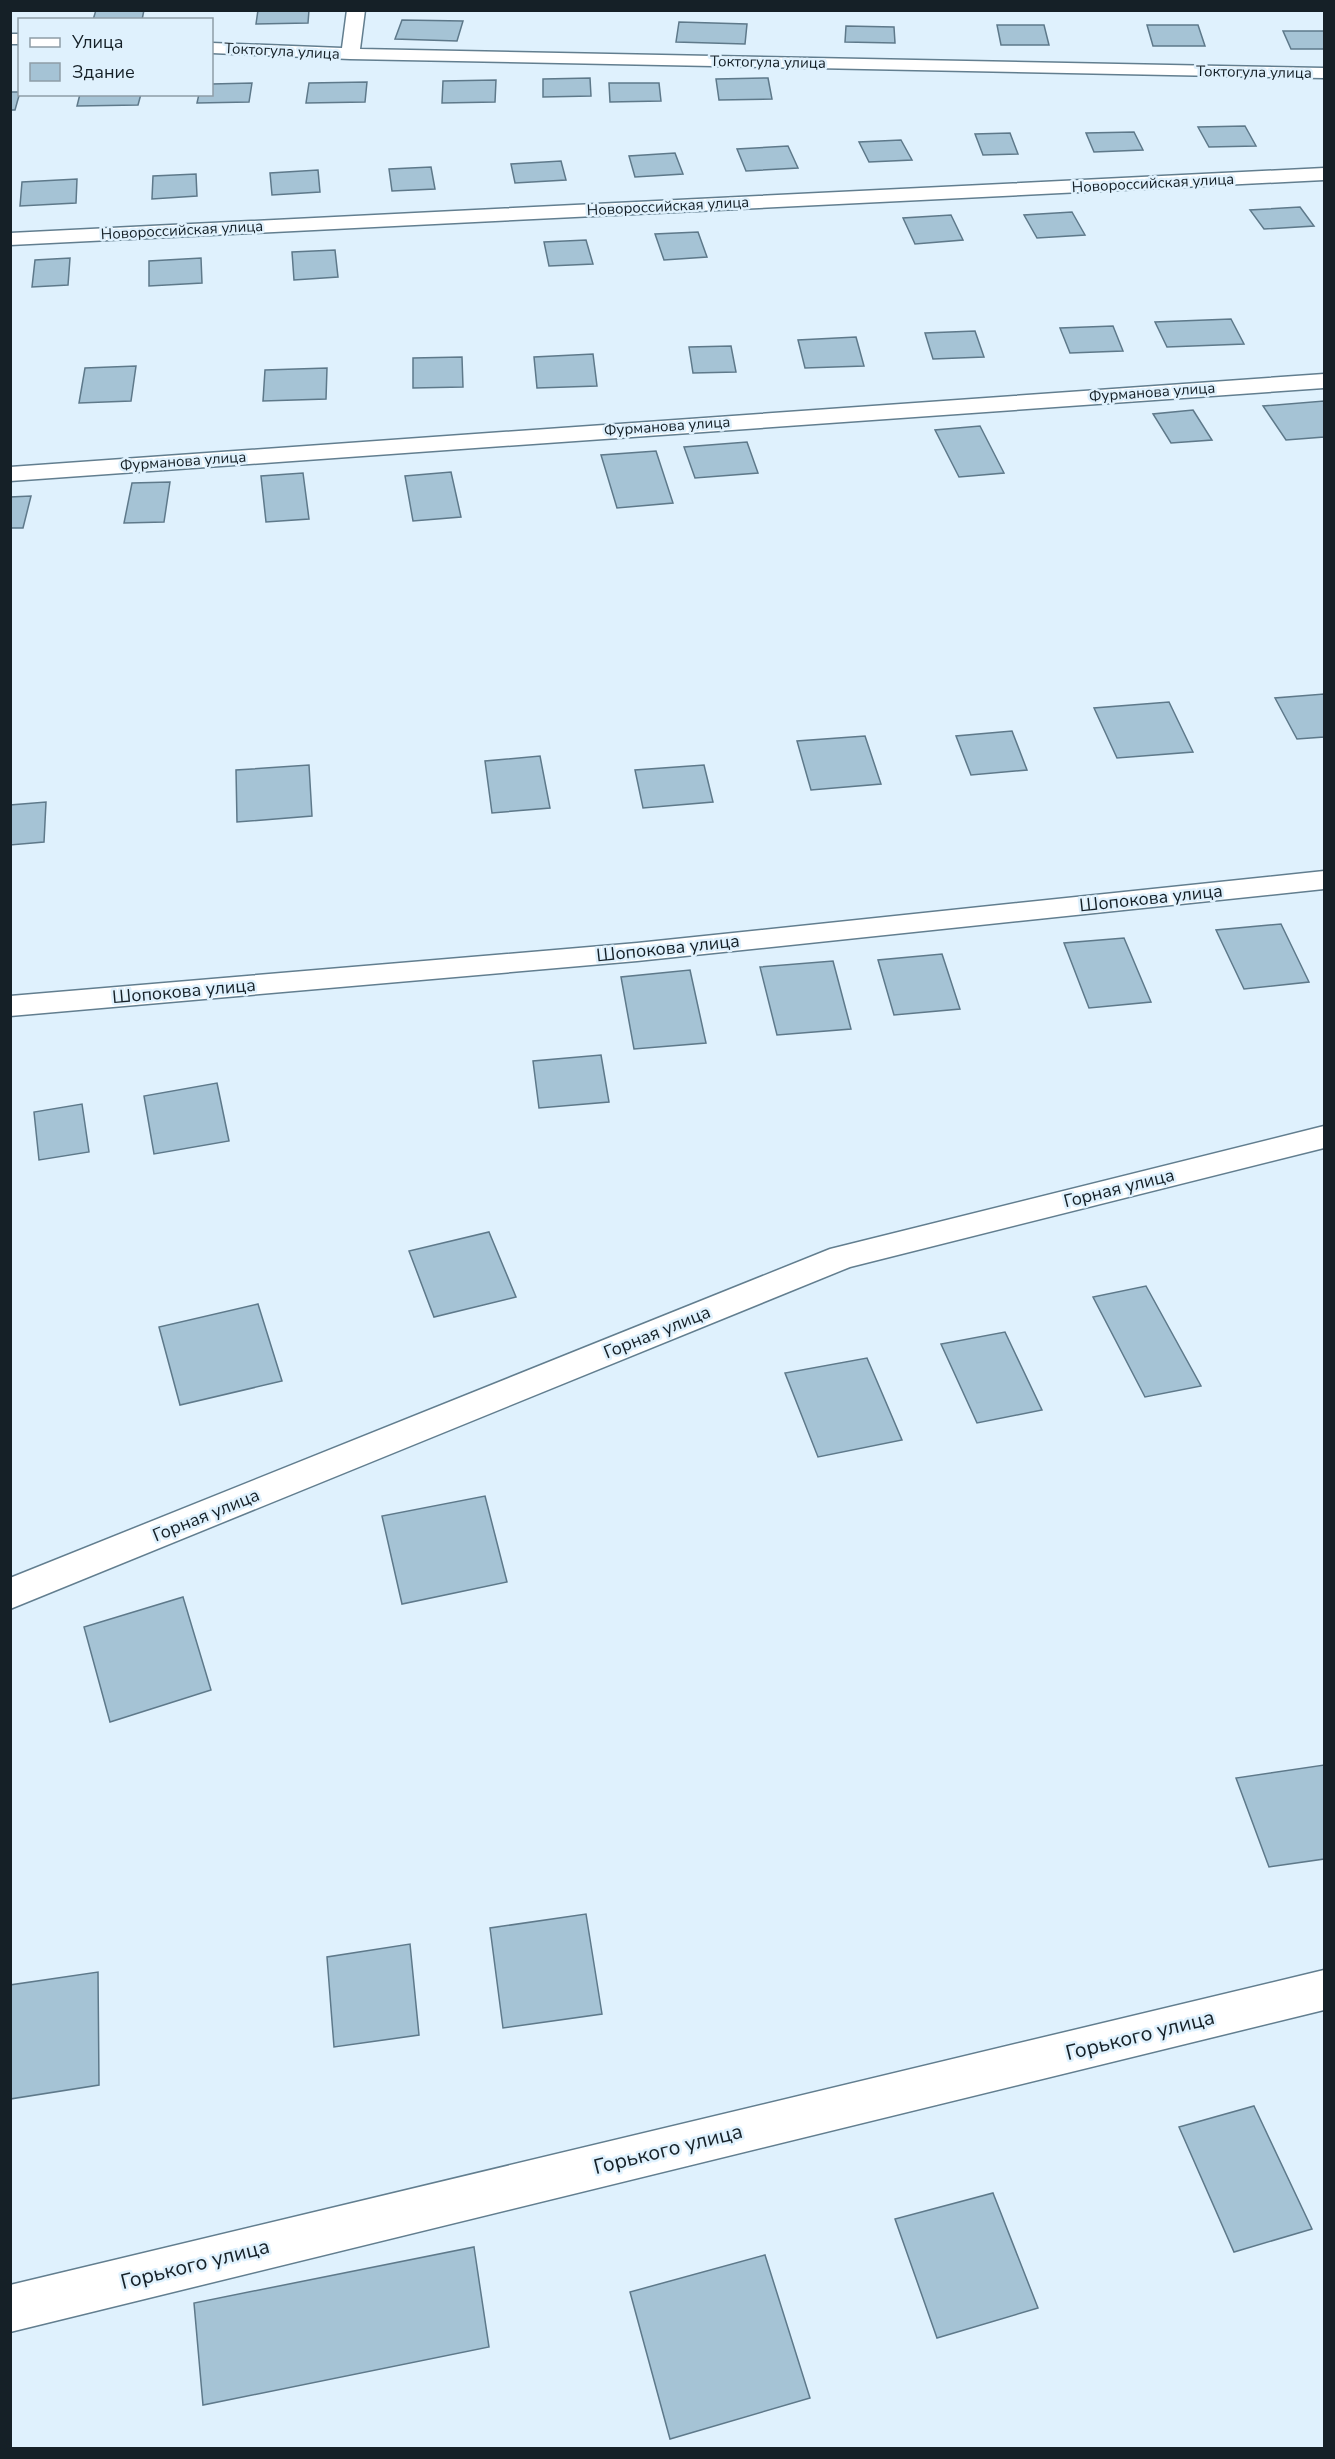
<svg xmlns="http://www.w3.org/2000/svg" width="1335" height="2459" font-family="'Nunito Sans',sans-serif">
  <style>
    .building { fill: #a5c3d5; stroke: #5e798a; stroke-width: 1.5 }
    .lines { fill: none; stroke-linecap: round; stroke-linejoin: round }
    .minor-casing { stroke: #627e8f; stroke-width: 3 }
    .minor { fill: #fff; fill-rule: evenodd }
    .labels { text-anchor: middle; stroke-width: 5; stroke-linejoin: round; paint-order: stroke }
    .far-street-label { font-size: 15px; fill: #152027; stroke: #dff1fd }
    .street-label { font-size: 18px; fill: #152027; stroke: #dff1fd }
    .near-street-label { font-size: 21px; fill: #152027; stroke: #dff1fd }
  </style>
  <rect width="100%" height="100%" fill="#dff1fd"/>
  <path class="building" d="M96,10H144L142,20H93Z
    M258,10H309L308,23L256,24Z
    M402,20L463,21L457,41L395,39Z
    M679,22L747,24L745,44L676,42Z
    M997,25H1044L1049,45H1001Z
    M1147,25H1198L1205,46H1153Z
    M846,26L894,27L895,43L845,42Z
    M1283,31H1324V49H1291Z
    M590,78L591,96L543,97V79Z
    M768,78L772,99L719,100L716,79Z
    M496,80L495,102L442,103L443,81Z
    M367,82L365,102L306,103L309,83Z
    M252,83L249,102L197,103L199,94H212V84Z
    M609,83H659L661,101L610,102Z
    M10,92H20L15,110H10Z
    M80,94H141L138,105L77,106Z
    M1245,126L1256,146L1209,147L1198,127Z
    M1134,132L1143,150L1094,152L1086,133Z
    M1010,133L1018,154L983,155L975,134Z
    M901,140L912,160L869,162L859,142Z
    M788,146L798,168L746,171L737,149Z
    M675,153L683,174L635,177L629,156Z
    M561,161L566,180L515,183L511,164Z
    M431,167L435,189L392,191L389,169Z
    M318,170L320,192L272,195L270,173Z
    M196,174L197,196L152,199L153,176Z
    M77,179L76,203L20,206L22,182Z
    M1300,207L1314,226L1264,229L1250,210Z
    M1072,212L1085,235L1037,238L1024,215Z
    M951,215L963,240L915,244L903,218Z
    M698,232L707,257L664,260L655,234Z
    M586,240L593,264L549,266L544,242Z
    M335,250L338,277L294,280L292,252Z
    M70,258L68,285L32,287L35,260Z
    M201,258L202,283L149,286V261Z
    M1231,319L1244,344L1167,347L1155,322Z
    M1113,326L1123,351L1070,353L1060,328Z
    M975,331L984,357L933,359L925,333Z
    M856,337L864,366L805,368L798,340Z
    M731,346L736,372L693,373L689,347Z
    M593,354L597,386L537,388L534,357Z
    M462,357L463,387L413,388V358Z
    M136,366L131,401L79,403L85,368Z
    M327,368L326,399L263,401L265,370Z
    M1324,401V437L1286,440L1263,406Z
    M1193,410L1212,440L1171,443L1153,414Z
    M980,426L1004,473L959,477L935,430Z
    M747,442L758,473L695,478L684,447Z
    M656,451L673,503L617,508L601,455Z
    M451,472L461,517L413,521L405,476Z
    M303,473L309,519L266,522L261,476Z
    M170,482L164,522L124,523L132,483Z
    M31,496L23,528H10V497Z
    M1324,694V737L1297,739L1275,698Z
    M1169,702L1193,752L1117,758L1094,708Z
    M1012,731L1027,770L971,775L956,736Z
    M865,736L881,784L811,790L797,741Z
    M540,756L550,808L492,813L485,761Z
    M309,765L312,816L237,822L236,770Z
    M704,765L713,802L643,808L635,770Z
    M46,802L44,842L10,845V805Z
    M1281,924L1309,982L1244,989L1216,930Z
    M1124,938L1151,1002L1089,1008L1064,943Z
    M942,954L960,1009L894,1015L878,960Z
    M833,961L851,1029L777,1035L760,967Z
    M690,970L706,1043L634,1049L621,977Z
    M601,1055L609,1102L539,1108L533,1061Z
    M217,1083L229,1141L154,1154L144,1096Z
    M82,1104L89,1152L39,1160L34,1112Z
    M489,1232L516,1297L434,1317L409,1251Z
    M1146,1286L1201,1386L1145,1397L1093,1297Z
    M258,1304L282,1381L180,1405L159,1327Z
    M1005,1332L1042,1410L977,1423L941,1344Z
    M867,1358L902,1440L818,1457L785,1373Z
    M485,1496L507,1582L402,1604L382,1516Z
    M183,1597L211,1690L110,1722L84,1627Z
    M1324,1765V1859L1269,1867L1236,1778Z
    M586,1914L602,2014L503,2028L490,1928Z
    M410,1944L419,2035L334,2047L327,1957Z
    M98,1972L99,2085L10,2099V1985Z
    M1254,2106L1312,2229L1234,2252L1179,2127Z
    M993,2193L1038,2308L937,2338L895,2219Z
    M474,2247L489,2347L203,2405L194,2303Z
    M765,2255L810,2398L670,2439L630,2292Z"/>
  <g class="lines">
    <g class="minor-casing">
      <path id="minor" d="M347,10H365L360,49L1324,68V78L350,59L212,53V43L342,48Z
        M10,34H20V44H10Z
        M1324,168V180L10,245V233Z
        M1324,374V388L10,481V467Z
        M1324,871V889L637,961L10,1016V996L637,943Z
        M1324,1126V1148L850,1267L10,1609V1578L830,1249Z
        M1324,1970V2010L10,2332V2285Z"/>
    </g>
    <use href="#minor" class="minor"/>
  </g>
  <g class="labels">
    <g class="far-street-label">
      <text transform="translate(282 51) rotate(3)" y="5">Токтогула улица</text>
      <text transform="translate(768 62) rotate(1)" y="5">Токтогула улица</text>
      <text transform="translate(1254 72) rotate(1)" y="5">Токтогула улица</text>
      <text transform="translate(1153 183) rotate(-3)" y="5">Новороссийская улица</text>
      <text transform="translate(668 206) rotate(-3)" y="5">Новороссийская улица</text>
      <text transform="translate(182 230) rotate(-3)" y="5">Новороссийская улица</text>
      <text transform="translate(1152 392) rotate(-4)" y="5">Фурманова улица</text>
      <text transform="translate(667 426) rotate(-4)" y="5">Фурманова улица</text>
      <text transform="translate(183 461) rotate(-4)" y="5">Фурманова улица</text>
    </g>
    <g class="street-label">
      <text transform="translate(1151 898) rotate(-6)" y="6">Шопокова улица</text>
      <text transform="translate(668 948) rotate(-6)" y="6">Шопокова улица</text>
      <text transform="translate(184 991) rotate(-5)" y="6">Шопокова улица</text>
      <text transform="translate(1119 1188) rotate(-14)" y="6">Горная улица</text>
      <text transform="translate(657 1332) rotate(-22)" y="6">Горная улица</text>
      <text transform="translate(206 1515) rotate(-22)" y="6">Горная улица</text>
    </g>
    <g class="near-street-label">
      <text transform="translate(1140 2035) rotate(-14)" y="7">Горького улица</text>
      <text transform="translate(668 2149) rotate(-14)" y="7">Горького улица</text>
      <text transform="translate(195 2264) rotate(-14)" y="7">Горького улица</text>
    </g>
  </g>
  <rect width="1335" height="2459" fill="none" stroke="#152027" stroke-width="24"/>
  <rect x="18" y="18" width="195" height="78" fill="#dff1fd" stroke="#8e9da7" stroke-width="1.5"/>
  <rect x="30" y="38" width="30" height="9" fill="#ffffff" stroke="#8e9da7" stroke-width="1.5"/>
  <text x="72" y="48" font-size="18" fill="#152027">Улица</text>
  <rect x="30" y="63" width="30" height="18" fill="#a5c3d5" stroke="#8e9da7" stroke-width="1.5"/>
  <text x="72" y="78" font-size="18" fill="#152027">Здание</text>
</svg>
